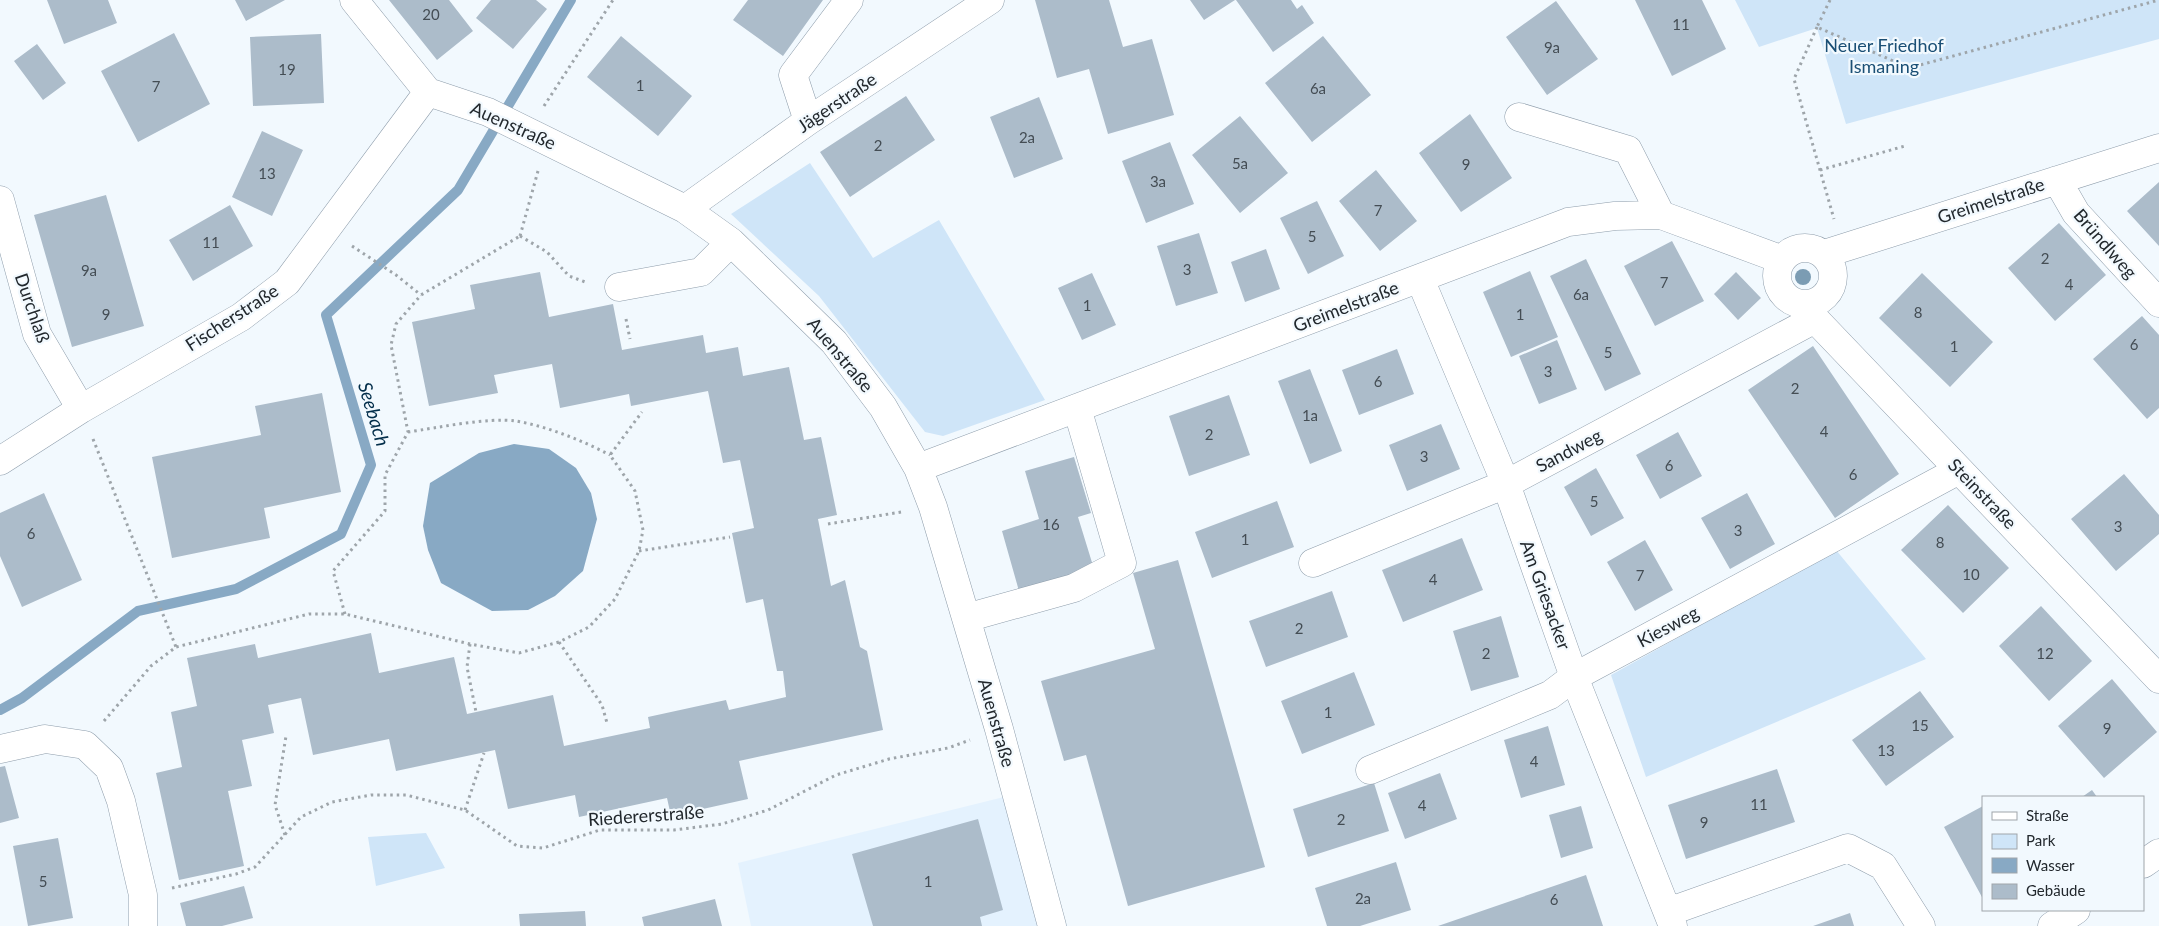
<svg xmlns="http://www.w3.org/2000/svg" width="2159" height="926" font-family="Lato,sans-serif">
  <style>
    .built { fill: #e4f2fe }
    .green { fill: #cfe5f8 }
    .water { fill: #88a9c4 }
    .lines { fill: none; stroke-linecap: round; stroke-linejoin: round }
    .stream { stroke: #88a9c4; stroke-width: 10 }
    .building { fill: #acbcca }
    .minor-casing { stroke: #8e9dab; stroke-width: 29 }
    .path { stroke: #9ea5aa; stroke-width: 3; stroke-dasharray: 2.5 4; stroke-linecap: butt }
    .minor { stroke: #fff; stroke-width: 28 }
    .tree { fill: #7b9cb3 }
    .labels { text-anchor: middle; stroke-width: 4.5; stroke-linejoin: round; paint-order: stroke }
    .number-label { font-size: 15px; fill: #444d54 }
    .park-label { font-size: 18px; fill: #1a4f75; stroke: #f2f9fe }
    .street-label { font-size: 18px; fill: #22282d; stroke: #f2f9fe }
    .water-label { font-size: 19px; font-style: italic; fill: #032e4a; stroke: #f2f9fe }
  </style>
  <rect width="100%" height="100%" fill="#f2f9fe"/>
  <path class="built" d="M1024,792L1067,926H751L738,863Z"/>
  <path class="green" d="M1735,0H2159V39L1846,124L1817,28L1759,47Z
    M810,163L873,258L939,220L1045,400L943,436L925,432L819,296L731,214Z
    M1836,550L1926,659L1646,777L1611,675Z
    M426,833L445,868L376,886L368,837Z"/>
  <path class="water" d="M514,444L549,449L576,468L591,493L597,519L583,571L555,596L528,610L492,611L441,583L428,550L423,526L430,483L479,453Z"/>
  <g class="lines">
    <path class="stream" d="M0,710L22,698L138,611L236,589L341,534L371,465L326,315L458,190L571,0"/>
  </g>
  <path class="building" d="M47,0H108L117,23L64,44Z
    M235,0H285L246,21Z
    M389,0H449L473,31L437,60Z
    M491,0H536L547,9L513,49L476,18Z
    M748,0H823L783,56L733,20Z
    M1035,0H1109L1123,47L1152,39L1174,115L1108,134L1089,69L1057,78Z
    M1190,0H1235L1204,20Z
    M1236,0H1291L1297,9L1302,5L1314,23L1273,52Z
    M1635,0H1702L1726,49L1672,76Z
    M1556,1L1598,59L1547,95L1506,37Z
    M174,33L210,104L138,142L101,71Z
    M321,34L324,103L253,106L250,37Z
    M621,36L692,96L658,136L587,77Z
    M1323,36L1371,95L1312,142L1265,83Z
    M37,44L66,83L43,100L14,61Z
    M906,96L935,140L850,197L820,152Z
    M1039,97L1063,159L1014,178L990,117Z
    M1470,114L1512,178L1461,212L1419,153Z
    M1240,116L1288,173L1240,213L1192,155Z
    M262,131L303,150L272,216L232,197Z
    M1170,142L1194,204L1146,223L1122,161Z
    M1376,170L1417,221L1380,251L1339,201Z
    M2159,182V246L2127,211Z
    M106,195L144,326L72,347L34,215Z
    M1317,201L1344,256L1308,274L1280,218Z
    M230,205L253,246L193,281L169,240Z
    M2059,223L2106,275L2055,321L2008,268Z
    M1199,233L1218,293L1176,306L1157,246Z
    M1672,241L1704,301L1655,326L1624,266Z
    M1266,249L1280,289L1245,302L1231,262Z
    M1586,259L1641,374L1605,391L1550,276Z
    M1530,271L1558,337L1511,357L1483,292Z
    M540,272L549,317L613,304L622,350L703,335L706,353L738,347L743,376L789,367L804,440L821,437L826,461L837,515L818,519L831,586L845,580L860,647L867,651L883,730L739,761L748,799L671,816L667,798L579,817L575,795L508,809L495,750L396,771L389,739L313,755L301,698L268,705L274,733L242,740L252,786L228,791L244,866L179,880L156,773L182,767L171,712L197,706L187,658L255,644L258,658L371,633L379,673L454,657L467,714L553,695L564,746L650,728L648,717L726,700L729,710L786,697L783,671H777L763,599L746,603L732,533L754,528L740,460L723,463L708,391L631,406L629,394L560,408L552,364L494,375L498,393L429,406L412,322L475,309L470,285Z
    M1736,272L1761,298L1738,320L1714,294Z
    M1092,273L1116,325L1082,340L1058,288Z
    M1922,273L1993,342L1950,387L1879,318Z
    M2142,316L2159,335V408L2147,419L2093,359Z
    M1557,340L1577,389L1539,404L1519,356Z
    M1813,346L1899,474L1835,518L1748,390Z
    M1397,349L1414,394L1359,415L1342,370Z
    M1310,369L1342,451L1310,464L1278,381Z
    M322,393L341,492L264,508L270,538L172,558L152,457L261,435L255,406Z
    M1229,395L1250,455L1189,476L1169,416Z
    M1441,424L1460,469L1407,491L1389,445Z
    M1678,432L1702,476L1660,499L1636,455Z
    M1074,457L1091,513L1078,517L1094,569L1019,591L1002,531L1039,519L1025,471Z
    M1596,468L1624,518L1591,536L1564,487Z
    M2124,474L2159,515V534L2116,571L2071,519Z
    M44,493L82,580L22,607L0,556V513Z
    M1747,493L1775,544L1730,569L1701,518Z
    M1277,501L1294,547L1212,578L1195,532Z
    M1948,505L2009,568L1963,613L1901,550Z
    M1462,538L1483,590L1403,622L1382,570Z
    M1645,540L1673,590L1635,611L1607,562Z
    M1178,560L1265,867L1128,906L1086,755L1064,761L1041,681L1155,649L1133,573Z
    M1332,591L1348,637L1266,667L1249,621Z
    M2041,606L2092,661L2049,701L1999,646Z
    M1501,616L1519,677L1471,691L1453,631Z
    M1354,672L1375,725L1302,754L1281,701Z
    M2112,679L2157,732L2104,778L2058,726Z
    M1920,691L1954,737L1886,786L1852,740Z
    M1548,726L1565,785L1521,798L1504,740Z
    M5,766L19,818L0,823V767Z
    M1777,769L1795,822L1686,859L1668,805Z
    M1440,773L1457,819L1405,839L1388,793Z
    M1374,783L1389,831L1308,857L1293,809Z
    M2092,790L2097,797H2082Z
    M1581,806L1593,848L1561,858L1549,815Z
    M1983,806V899L1944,827Z
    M978,819L1003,910L980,917L982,926H873L852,854Z
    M58,838L73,918L28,926L13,846Z
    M1396,862L1411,910L1360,926H1327L1315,888Z
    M1586,875L1603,926H1438Z
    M244,886L253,918L222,926H186L180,903Z
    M715,899L722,926H644L642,917Z
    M585,911L586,926H520L519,914Z
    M1850,913L1854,926H1813Z"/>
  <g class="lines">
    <g class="minor-casing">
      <path id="minor" d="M354,0L428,92L488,112L685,209L731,242L834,342L883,407L918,468L933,507L999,729L1052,926
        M1519,117L1628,150L1661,215
        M808,121L793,75L849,0
        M2057,180L2076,213L2159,303
        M0,200L37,334L81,409
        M685,209L808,121L990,0
        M1777 276a28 28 0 1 1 56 0a28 28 0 1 1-56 0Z
        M1824,254L2159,148
        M1420,279L1506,484L1574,677L1673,926
        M619,287L701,272L731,242
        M1810,305L1815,319L2159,679
        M0,461L81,409L241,317L287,282L428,92
        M918,468L1568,222L1615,216L1661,215L1780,259
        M1313,563L1506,484L1815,319
        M966,618L1074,588L1122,563L1077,408
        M0,749L45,739L85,745L109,768L121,801L143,895V926
        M1370,770L1550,695L1574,677L1959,470
        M2143,864L2159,853
        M1668,912L1848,848L1883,866L1921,926
        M2052,926L2076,910"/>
    </g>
    <path class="path" d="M1830,0L1817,27L1909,68L2159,0
      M1817,27L1794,79L1834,219
      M544,106L613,0
      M1820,170L1905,146
      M520,236L538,171
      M520,236L547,252L569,276L588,283
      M352,246L396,275L421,295
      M626,319L630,339
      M408,432C436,428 489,417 516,421C549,427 581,440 610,455
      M93,439L176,647
      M828,524L901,512
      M639,551L730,537
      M345,614L333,571L385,511V475L408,432L391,345L396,324L421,295L520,236
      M559,642L602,705L607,723
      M470,644L467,667L476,712
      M104,721L151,666L176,647L309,614H345L470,644L519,653L559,642L589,627L615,599L639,551L643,530L635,491L610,455L642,412
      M465,810L484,753
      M285,835L275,805L286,736
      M172,888L236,874L255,867L301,817L332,802L371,795H406L465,810L517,846L543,848L600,830H674L722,824L768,810L836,775L889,759L948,748L970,740"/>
    <use href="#minor" class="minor"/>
  </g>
  <circle class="tree" cx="1803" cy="277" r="8"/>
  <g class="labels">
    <g class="number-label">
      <text x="431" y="20">20</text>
      <text x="1681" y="30">11</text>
      <text x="1552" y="53">9a</text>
      <text x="287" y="75">19</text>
      <text x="640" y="91">1</text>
      <text x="156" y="92">7</text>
      <text x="1318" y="94">6a</text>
      <text x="1027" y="143">2a</text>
      <text x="878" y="151">2</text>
      <text x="1240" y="169">5a</text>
      <text x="1466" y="170">9</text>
      <text x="267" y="179">13</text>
      <text x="1158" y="187">3a</text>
      <text x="1378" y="216">7</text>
      <text x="1312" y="242">5</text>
      <text x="211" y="248">11</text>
      <text x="2045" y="264">2</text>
      <text x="1187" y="275">3</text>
      <text x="89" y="276">9a</text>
      <text x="1664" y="288">7</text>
      <text x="2069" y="290">4</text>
      <text x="1581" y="300">6a</text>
      <text x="1087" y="311">1</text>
      <text x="1918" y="318">8</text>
      <text x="106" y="320">9</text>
      <text x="1520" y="320">1</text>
      <text x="2134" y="350">6</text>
      <text x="1954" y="352">1</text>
      <text x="1608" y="358">5</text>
      <text x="1548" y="377">3</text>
      <text x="1378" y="387">6</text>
      <text x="1795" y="394">2</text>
      <text x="1310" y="421">1a</text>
      <text x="1824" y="437">4</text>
      <text x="1209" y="440">2</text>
      <text x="1424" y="462">3</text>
      <text x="1669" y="471">6</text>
      <text x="1853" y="480">6</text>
      <text x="1594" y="507">5</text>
      <text x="1051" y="530">16</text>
      <text x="2118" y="532">3</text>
      <text x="1738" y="536">3</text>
      <text x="31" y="539">6</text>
      <text x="1245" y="545">1</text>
      <text x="1940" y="548">8</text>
      <text x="1971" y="580">10</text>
      <text x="1640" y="581">7</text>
      <text x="1433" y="585">4</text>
      <text x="1299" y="634">2</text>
      <text x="1486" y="659">2</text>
      <text x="2045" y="659">12</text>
      <text x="1328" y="718">1</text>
      <text x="1920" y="731">15</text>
      <text x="2107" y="734">9</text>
      <text x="1886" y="756">13</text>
      <text x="1534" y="767">4</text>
      <text x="1759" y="810">11</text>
      <text x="1422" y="811">4</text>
      <text x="1341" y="825">2</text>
      <text x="1704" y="828">9</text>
      <text x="43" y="887">5</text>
      <text x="928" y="887">1</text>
      <text x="1363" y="904">2a</text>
      <text x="1554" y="905">6</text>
    </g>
    <g class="park-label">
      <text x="1884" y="52">Neuer Friedhof<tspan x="1884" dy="21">Ismaning</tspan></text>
    </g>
    <g class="street-label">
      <text transform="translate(837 103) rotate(-34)" y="6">Jägerstraße</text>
      <text transform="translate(513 126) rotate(24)" y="6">Auenstraße</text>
      <text transform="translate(1991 201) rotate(-18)" y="6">Greimelstraße</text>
      <text transform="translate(2105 244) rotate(49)" y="6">Bründlweg</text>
      <text transform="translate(1346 307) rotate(-21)" y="6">Greimelstraße</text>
      <text transform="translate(32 308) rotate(71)" y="6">Durchlaß</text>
      <text transform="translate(232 318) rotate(-33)" y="6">Fischerstraße</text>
      <text transform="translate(840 355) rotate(50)" y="6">Auenstraße</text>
      <text transform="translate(1569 451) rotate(-28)" y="6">Sandweg</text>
      <text transform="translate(1982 494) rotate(46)" y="6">Steinstraße</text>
      <text transform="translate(1545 595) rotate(70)" y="6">Am Griesacker</text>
      <text transform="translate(1668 627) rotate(-28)" y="6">Kiesweg</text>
      <text transform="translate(996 723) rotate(74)" y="6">Auenstraße</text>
      <text transform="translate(646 816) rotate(-4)" y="6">Riedererstraße</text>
    </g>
    <g class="water-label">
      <text transform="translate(374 414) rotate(73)" y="7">Seebach</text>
    </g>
  </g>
  <rect x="1982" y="796" width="162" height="115" fill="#f2f9fe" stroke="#9fa5aa"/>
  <rect x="1992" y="812" width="25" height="8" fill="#ffffff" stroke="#9fa5aa"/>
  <text x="2026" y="821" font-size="15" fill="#22282d">Straße</text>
  <rect x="1992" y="834" width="25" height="15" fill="#cfe5f8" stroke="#9fa5aa"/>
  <text x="2026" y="846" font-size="15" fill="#22282d">Park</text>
  <rect x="1992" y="858" width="25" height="15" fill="#88a9c4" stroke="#9fa5aa"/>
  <text x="2026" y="871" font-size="15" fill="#22282d">Wasser</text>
  <rect x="1992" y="884" width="25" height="15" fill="#acbcca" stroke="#9fa5aa"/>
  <text x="2026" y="896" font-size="15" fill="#22282d">Gebäude</text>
</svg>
